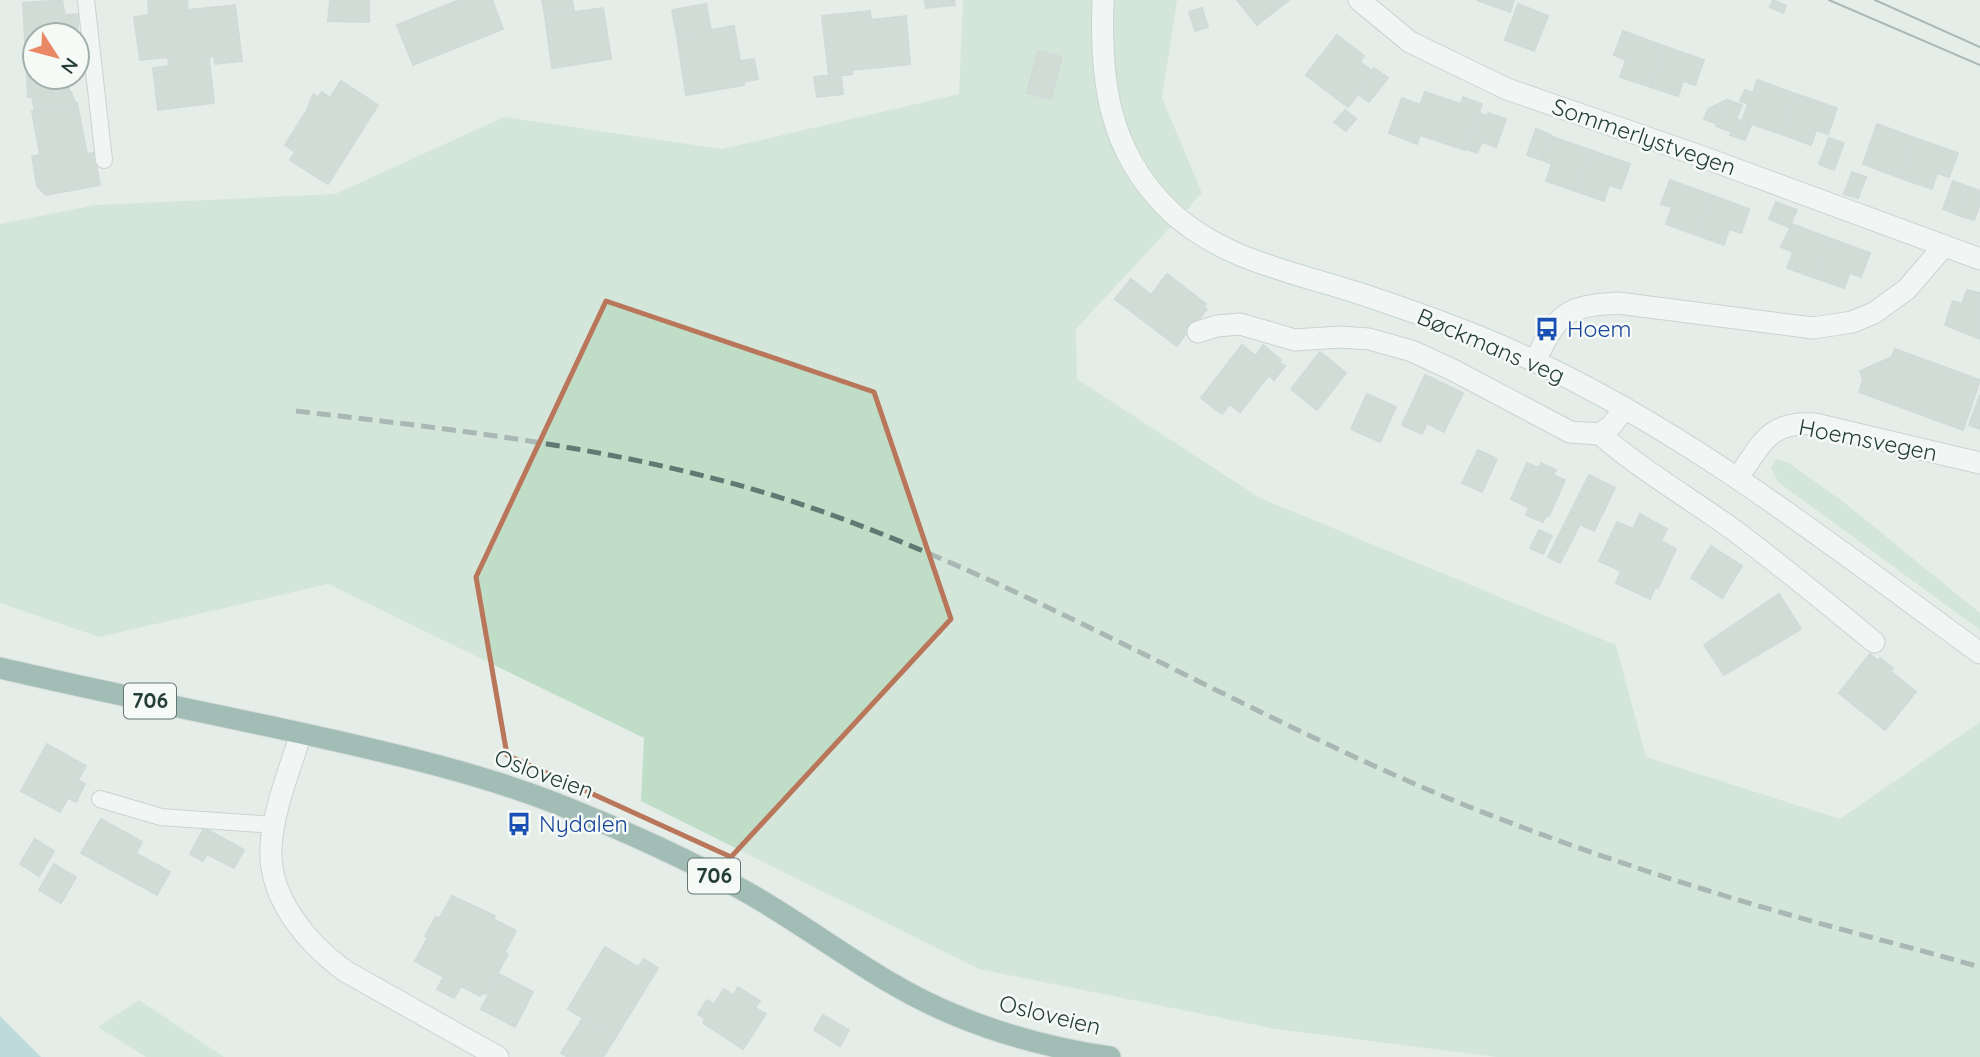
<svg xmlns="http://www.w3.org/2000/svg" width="1980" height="1057" font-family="Quicksand,sans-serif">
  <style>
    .green { fill: #bfddc7 }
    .water { fill: #90c4ce }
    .building { fill: #bac8c2; stroke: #b7c6c0; stroke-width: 2 }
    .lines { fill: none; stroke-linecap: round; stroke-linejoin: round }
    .service-casing { stroke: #a8b5b0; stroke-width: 18 }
    .minor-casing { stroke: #a8b5b0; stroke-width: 23 }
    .secondary-casing { stroke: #a3b8b1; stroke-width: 23 }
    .trunk-casing { stroke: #c2c9c7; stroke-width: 23 }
    .service { stroke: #fff; stroke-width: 16 }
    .minor { stroke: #fff; stroke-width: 21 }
    .secondary { stroke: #fff; stroke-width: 21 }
    .trunk { stroke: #4f8478; stroke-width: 21 }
    .tram { stroke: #5f7973; stroke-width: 2 }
    .rail { stroke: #5f7973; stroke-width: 5; stroke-dasharray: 14 7; stroke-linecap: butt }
    .marked { fill: none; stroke: #b9765a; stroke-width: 5; stroke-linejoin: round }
    .labels { text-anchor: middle; stroke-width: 5; stroke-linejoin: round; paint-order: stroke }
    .shield { fill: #f5faf7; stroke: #637671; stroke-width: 2 }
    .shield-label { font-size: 21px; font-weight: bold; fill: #253e37 }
    .street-label { font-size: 23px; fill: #253e37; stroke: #f5faf7 }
    .transit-label { font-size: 23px; fill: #164399; stroke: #f5faf7; text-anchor: start }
  </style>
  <rect width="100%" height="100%" fill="#e5ede9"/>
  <path class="green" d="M963,0H1177L1162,98L1202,193L1076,329L1077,379L1260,498L1616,645L1646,757L1840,819L1980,722V1057H1496L1276,1029L979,969L641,801L644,738L328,584L99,637L0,603V224L96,205L335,194L504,117L722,149L959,94Z
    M1776,459L1789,463L1841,500L1980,613V630L1778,482L1771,468Z
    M139,1000L224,1057H146L98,1027Z"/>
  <path class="water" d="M0,1016L41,1057H42H0Z"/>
  <path class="building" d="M62,0L65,15L79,14L77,35H35V77H68L69,92H71L75,103L35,111L32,97H28L23,3Z
    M148,0H187L188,10L235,5L242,61L215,64L214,56L204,58V60L209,59L214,103L158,110L153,68L169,66L168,57L140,60L134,17L149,15Z
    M330,0H369V22L328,21Z
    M459,0H492L503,29L413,65L397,25Z
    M542,0H572L574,12L545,16Z
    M925,0H954L955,5L926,8Z
    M1237,0H1289L1257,25Z
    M1477,0H1514L1510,12Z
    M1773,0L1786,6L1783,13L1770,7Z
    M706,4L711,30L677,36L672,10Z
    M1518,4L1548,16L1534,51L1505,40Z
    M603,8L611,59L552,68L545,16Z
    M1202,8L1208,27L1195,31L1189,12Z
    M870,11L871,20L906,16L910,64L852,70V74L829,77L822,16Z
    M734,26L740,61L754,59L758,79L743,82L744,85L686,95L677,36Z
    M1623,31L1664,46L1651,87L1620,77L1626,60L1614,55Z
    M1337,35L1364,56L1360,62L1375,73L1348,107L1306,75Z
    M1664,46L1704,60L1695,85L1683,81L1678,96L1651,87Z
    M1038,51L1062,57L1051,99L1027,93Z
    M1374,68L1388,78L1369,102L1358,94L1375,73L1372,71Z
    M829,75V77L841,76L843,94L817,97L814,77Z
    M1757,80L1796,94L1781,134L1742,121L1748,104L1740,101L1745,90L1753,93Z
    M341,81L378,105L328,184L290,160L295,152L285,145L307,110L313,94L318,97L322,92L330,98Z
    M1425,92L1461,104L1463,97L1482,104L1465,150L1420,135L1417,144L1389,133L1402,98L1420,105Z
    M1796,94L1837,108L1828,134L1816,130L1811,145L1781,134Z
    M1727,100L1717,124L1704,119L1708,109Z
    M1727,100L1742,105L1736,119L1751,125L1745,140L1730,135L1732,132L1716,126Z
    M77,103L87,154L94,153L100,185L46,195L37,186L32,156L40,155L32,111Z
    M1345,110L1356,119L1346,131L1334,122Z
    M1479,113L1488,116V113L1506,119L1496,147L1482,142L1477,153L1466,149Z
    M1877,124L1915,138L1900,178L1863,164Z
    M1536,129L1551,135L1542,160L1527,155Z
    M1550,136L1590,150L1575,191L1546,181L1552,164L1542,160Z
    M1829,138L1844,143L1834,170L1819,164Z
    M1915,138L1958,153L1949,177L1937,173L1932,189L1900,178Z
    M1590,150L1630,164L1621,189L1609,185L1604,201L1575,191Z
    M1852,172L1866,177L1858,198L1844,194Z
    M1670,180L1711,195L1696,235L1666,224L1672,207L1661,204Z
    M1953,181L1969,187L1958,215L1943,209Z
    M1969,187L1980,191V204L1974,220L1958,215Z
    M1711,195L1749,209L1741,233L1729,229L1724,245L1696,235Z
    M1776,202L1797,210L1789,227L1769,219Z
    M1792,224L1829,238L1815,278L1787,268L1793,252L1781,247Z
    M1829,238L1870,253L1861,277L1850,273L1844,288L1815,278Z
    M1167,274L1206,304L1204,307L1207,309L1196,323L1193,320L1187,327L1189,329L1177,346L1115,299L1131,279L1151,295Z
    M1967,290L1980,293V339L1945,325L1953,301L1962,304Z
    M1242,345L1256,356L1263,345L1281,360L1279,362L1285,366L1274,380L1269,375L1240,412L1230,404L1222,414L1201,398Z
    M1895,349L1980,380L1963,430L1859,392L1863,380L1860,371L1892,357Z
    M1320,352L1346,373L1317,410L1291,389Z
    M1425,375L1463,393L1444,432L1427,423L1422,434L1402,425Z
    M1367,394L1396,407L1380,442L1351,429Z
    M1980,395V429L1969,425Z
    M1478,450L1497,459L1482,492L1462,483Z
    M1527,463L1539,468L1541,463L1556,470L1553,475L1565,480L1549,516L1546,515L1543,522L1526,515L1529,508L1511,499Z
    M1589,475L1615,488L1594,531L1580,524L1560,563L1548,557Z
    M1640,514L1667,529L1661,541L1676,549L1658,588L1655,587L1650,599L1616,583L1621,571L1599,561L1617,522L1633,529Z
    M1539,530L1552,536L1543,554L1530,548Z
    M1711,546L1742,566L1722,598L1691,578Z
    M1779,594L1801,629L1724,675L1704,645Z
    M1870,654L1878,661L1880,658L1893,668L1890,671L1916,692L1885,730L1839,693Z
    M47,744L86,766L78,780L85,784L76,802L68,798L60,812L21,791Z
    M101,819L142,842L136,853L170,872L157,895L81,853Z
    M204,828L244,850L234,868L207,854L203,861L190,854Z
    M35,839L54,851L39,876L20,864Z
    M54,864L76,877L61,903L39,890Z
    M452,896L495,916L493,919L516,931L505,952L508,954L486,994L483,993L480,996L461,986L454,998L437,989L444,977L415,961L428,937L425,936L436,917L439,919Z
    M605,947L638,967L644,959L658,968L615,1038L568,1009Z
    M499,974L533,992L515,1027L481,1009Z
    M738,987L760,1001L755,1008L766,1014L743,1049L703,1023L705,1019L698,1014L707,1000L714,1004L724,989L734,995Z
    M823,1015L849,1030L840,1046L814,1030Z
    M583,1018L615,1038L603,1057H568L561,1053Z"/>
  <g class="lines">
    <g class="service-casing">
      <path id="service" d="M86,0L104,160
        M100,799L161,817L275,825"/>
    </g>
    <g class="minor-casing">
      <path id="minor" d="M1359,0L1410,42L1507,89L1700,156L1980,259
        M1198,332L1217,326L1240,324L1295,340L1340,337L1369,339L1412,351L1453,370L1570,432L1600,434L1611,426L1625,408
        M1535,361C1558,314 1564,306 1618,303L1813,328L1852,322L1874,313L1907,289L1943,247
        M1600,434C1642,471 1690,498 1735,531C1783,567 1828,604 1874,642
        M1738,477C1763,443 1768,421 1815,424L1980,463
        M301,733C290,770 273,809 271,847C268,898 307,943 345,971L498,1057"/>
    </g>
    <g class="secondary-casing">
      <path id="secondary" d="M1103,0C1100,80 1108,150 1168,209C1219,259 1293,272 1358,293C1418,313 1475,333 1532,360C1695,436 1835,548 1980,653"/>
    </g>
    <g class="trunk-casing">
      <path id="trunk" d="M0,668C110,694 221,715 332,740C407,757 483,775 555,803C621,829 688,859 750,894C818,933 881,985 955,1015C1005,1036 1056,1049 1110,1057"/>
    </g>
    <use href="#service" class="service"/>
    <use href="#minor" class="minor"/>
    <use href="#secondary" class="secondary"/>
    <use href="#trunk" class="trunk"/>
    <path class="tram" d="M1829,0L1980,65
      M1875,0L1980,47"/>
    <path class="rail" d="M296,411C477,432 659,452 832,515C1051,595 1251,718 1467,806C1573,848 1681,884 1790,915C1853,933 1917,949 1980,967"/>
  </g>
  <path d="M0 0H1980V1057H0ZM606,301L874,392L951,619L731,857L507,755L476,577Z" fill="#e5ede9" fill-opacity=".55" fill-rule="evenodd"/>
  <path class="marked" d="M606,301L874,392L951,619L731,857L507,755L476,577Z"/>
  <defs>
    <g id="bus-bare" transform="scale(1.89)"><path d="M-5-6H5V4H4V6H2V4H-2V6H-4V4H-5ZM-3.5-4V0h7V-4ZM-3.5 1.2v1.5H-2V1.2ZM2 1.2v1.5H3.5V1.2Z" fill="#1a4fb4" stroke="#f5faf7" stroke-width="2.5" paint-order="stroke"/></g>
  </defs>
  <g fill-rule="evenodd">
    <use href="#bus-bare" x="1547" y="329"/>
    <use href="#bus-bare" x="519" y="824"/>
  </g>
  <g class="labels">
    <g class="shield">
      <rect x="124" y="683.5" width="52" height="35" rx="5"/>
      <rect x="688" y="858.5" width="52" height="35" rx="5"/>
    </g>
    <g class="shield-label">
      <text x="150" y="708">706</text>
      <text x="714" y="883">706</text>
    </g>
    <g class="street-label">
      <text transform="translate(1644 137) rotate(19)" y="8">Sommerlystvegen</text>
      <text transform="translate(1491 346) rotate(23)" y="8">Bøckmans veg</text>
      <text transform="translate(1868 440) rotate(11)" y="8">Hoemsvegen</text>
      <text transform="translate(544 774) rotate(20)" y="8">Osloveien</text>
      <text transform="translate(1050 1015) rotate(14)" y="8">Osloveien</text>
    </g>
    <g class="transit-label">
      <text x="1567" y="337">Hoem</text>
      <text x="539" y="832">Nydalen</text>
    </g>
  </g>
  <g transform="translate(56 56) rotate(126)"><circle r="33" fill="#f5faf7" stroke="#a2afaa" stroke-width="2"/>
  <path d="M0-5L12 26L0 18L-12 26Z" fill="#ea8866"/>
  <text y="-10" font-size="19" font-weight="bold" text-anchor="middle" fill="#253e37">N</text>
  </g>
</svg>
